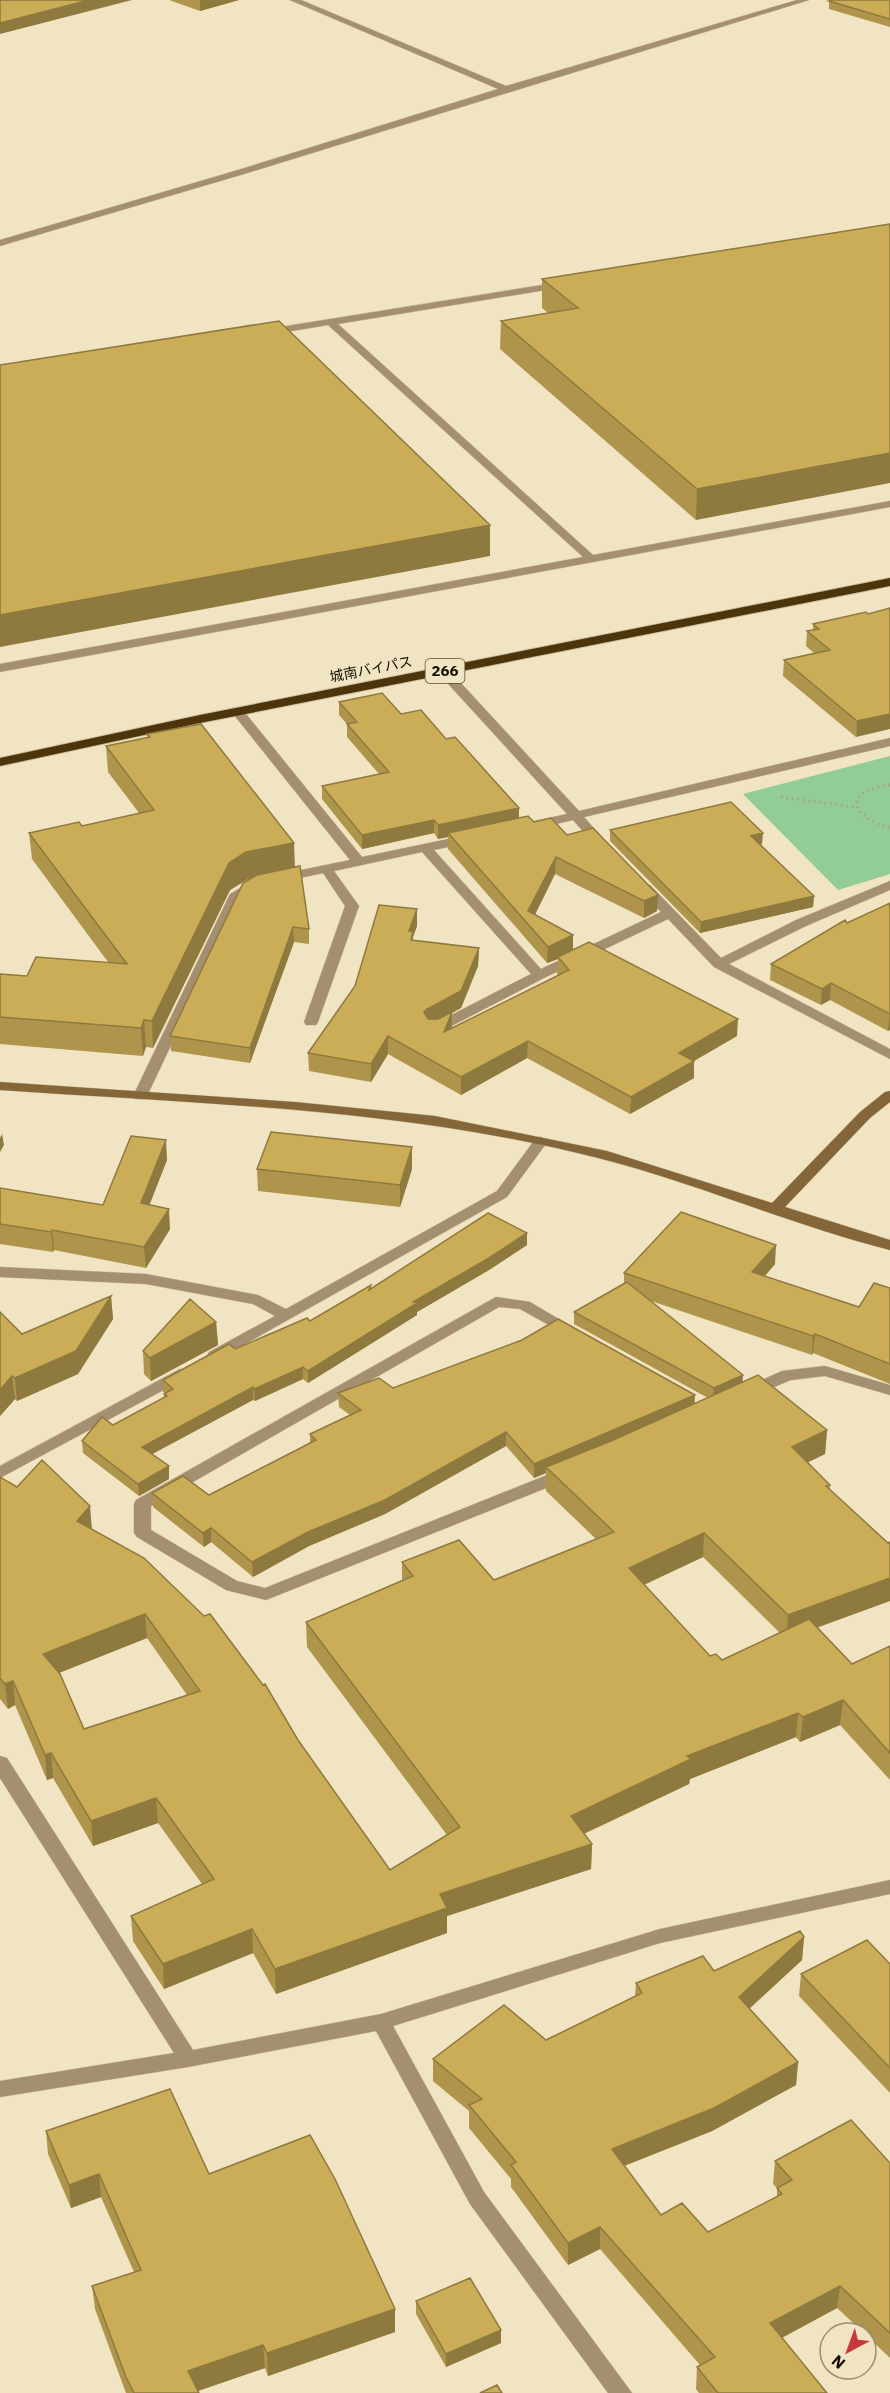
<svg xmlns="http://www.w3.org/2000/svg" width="890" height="2393" font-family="'IBM Plex Sans','Noto Sans JP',sans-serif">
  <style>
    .green { fill: #92cc97 }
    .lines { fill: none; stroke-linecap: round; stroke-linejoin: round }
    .lane-casing { stroke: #cdc1a3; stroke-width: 1 }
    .street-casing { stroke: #cdc1a3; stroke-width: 1 }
    .secondary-casing { stroke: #cdc1a3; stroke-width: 1 }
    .highway-casing { stroke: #cdc1a3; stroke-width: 2 }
    .path { stroke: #aaa086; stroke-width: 3; stroke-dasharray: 1.5 4; stroke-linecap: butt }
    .lane { fill: #a58f71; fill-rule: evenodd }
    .street { fill: #a58f71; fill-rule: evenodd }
    .secondary { fill: #856638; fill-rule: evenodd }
    .highway { fill: #4e340a; fill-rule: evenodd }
    .wall { fill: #af954c; fill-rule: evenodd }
    .shaded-wall { fill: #8e793e }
    .building { fill: #cbad58; stroke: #8e793e; stroke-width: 1.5; fill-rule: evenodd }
    .labels { text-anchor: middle; stroke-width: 4.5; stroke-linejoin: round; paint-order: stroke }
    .far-street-label { font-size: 14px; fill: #100c02; stroke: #f1e4c2 }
    .shield { fill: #f1e4c2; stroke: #544d3c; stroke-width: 1.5 }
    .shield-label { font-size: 15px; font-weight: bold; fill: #100c02 }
  </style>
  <rect width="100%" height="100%" fill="#f1e4c2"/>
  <path class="green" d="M890,756V874L838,890L743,794Z"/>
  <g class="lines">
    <g class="lane-casing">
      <path id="lane" d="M561,282L566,285L564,287L338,324L593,555L890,501V507L0,672V664L583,557L328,325L268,335L263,332L268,329Z"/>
    </g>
    <g class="street-casing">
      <path id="street" d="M290,0H301L506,86L797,0H809L244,174L0,246V240L238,170L498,89Z
        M444,668L448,669L579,811L890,738V746L584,817L607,843L601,847L596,846L573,820L535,829L530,828L529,825L530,822L567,814L440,675V669Z
        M238,708L242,709L362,857L467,835L472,836L473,839L472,842L434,850L541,969L661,912L640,891L638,888L640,885H650L721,958L796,920L890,881V890L806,926L729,964L890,1049V1059L714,967L668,919L544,978L440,1032H430L428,1029L430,1026L531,974L422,852L334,871L359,906L318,1022L316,1025H306L304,1022L345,906L323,873L282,882L275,878L282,874L350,860L234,715V709Z
        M256,879L263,883L242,896L147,1096L145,1099H135L133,1096L230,894Z
        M541,1137L548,1141L507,1197L215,1361L209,1360L207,1356L209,1352L275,1316L253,1304L146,1284L0,1277V1267L146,1274L258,1295L286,1309L497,1191L536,1138Z
        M496,1297L530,1302L579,1331L571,1336L565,1334L520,1309L499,1307L151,1506V1530L237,1581L265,1588L557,1471H569L571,1475L569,1479L266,1600L226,1590L137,1537L134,1533V1504L136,1500Z
        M825,1366L890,1385V1395L825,1376L791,1380L750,1397L742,1392L744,1388L782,1371Z
        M180,1369L186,1370L188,1374L186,1378L0,1478V1466Z
        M0,1756L7,1758L193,2050L381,2014L660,1929L890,1880V1894L660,1943L393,2026L484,2192L632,2393H608L470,2204L376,2031L188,2067L0,2097V2081L174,2053L0,1778Z"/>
    </g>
    <g class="secondary-casing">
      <path id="secondary" d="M0,1082L295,1102L435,1116L607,1151L772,1203L860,1112L885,1092L890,1091V1102L870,1118L785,1207L890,1240V1250C791,1225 697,1183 598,1158C403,1108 200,1104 0,1090Z"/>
    </g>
    <g class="highway-casing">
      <path id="highway" d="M890,578V586L200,723L0,766V758L200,715Z"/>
    </g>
    <path class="path" d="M890,785C842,791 849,816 890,828
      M781,797L854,807"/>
    <use href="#lane" class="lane"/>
    <use href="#street" class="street"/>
    <use href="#secondary" class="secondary"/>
    <use href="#highway" class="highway"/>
  </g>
  <path class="wall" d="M169,0H239L200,11Z
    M890,0V27L829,9V1Z
    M890,224L696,520L500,349L501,321L548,313L542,308V279Z
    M868,614L856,737L783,676L784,660L815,654L806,646L807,631L813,630V624Z
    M339,702L401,714L446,739L519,808V818L534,822L567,835L657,911L644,918L555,874L535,915L573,935V950L737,1036L694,1061V1078L630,1114L527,1058L461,1095L388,1054L371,1082L309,1071L308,1053L417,926L413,937V940L479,948L478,966L461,1008L452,1013V1028L558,975L557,974L558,959L547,963L448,849V837L438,839L434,833L362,849L322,799V786L379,774L347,737V724L339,715Z
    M147,734L295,867L309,929V944L294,942L250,1063L171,1051L170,1036L252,878L248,879L230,890L153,1048L146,1047L143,1056L0,1044V974L27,976L108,962L32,859L29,833L82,826L139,813L108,772L106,746L147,738Z
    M610,830L762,844H760L814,896L813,907L700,933L610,841Z
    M890,903V1030L888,1031L830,1000L821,1005L770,980L771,964L847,923Z
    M167,1160L149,1205L170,1229L146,1268L54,1250L53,1252L0,1244V1188L103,1205Z
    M257,1169H412L400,1207L258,1191Z
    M527,1245L489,1270L417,1312V1315L308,1383L303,1379L255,1401L253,1400L152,1454L169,1466V1479L139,1496L83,1453L82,1441L164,1398V1394L165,1393L163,1392V1380L235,1349L310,1321L371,1285V1289Z
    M775,1264L765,1276L859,1307L890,1288V1384L813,1353L812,1355L651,1301L743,1382L827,1430L825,1454L808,1462L830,1485L817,1628L852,1664L890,1646V1780L840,1725L800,1742L796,1737L690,1779L689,1784L584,1834L592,1844L591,1869L447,1916V1933L276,1994L253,1953L164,1989L133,1941L131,1916L202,1884L158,1823L93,1846L53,1778L47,1780L15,1705L8,1709L0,1699V1477L92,1529L298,1740L390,1870L447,1835L307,1647L306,1622L402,1580V1562L494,1580L596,1539L546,1491V1473L534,1478L506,1446L385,1514L309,1546L253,1577L211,1542L204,1547L153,1507L152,1493L209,1495L310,1443V1434L350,1415L339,1407L338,1393L393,1388L695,1395L694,1404L708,1398L574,1324V1312L624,1283V1273ZM703,1557L780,1633L722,1660L710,1656L644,1585ZM147,1638L187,1695L84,1729L59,1673Z
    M111,1296L113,1319L78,1374L17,1401L15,1399L0,1416L22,1334Z
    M216,1322L218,1345L151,1381L144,1374L143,1351Z
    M804,1937L802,1960L749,2009L798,2062L796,2085L712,2131L624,2166L661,2215L708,2232L777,2197V2188L773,2184L775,2161L890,2163V2358L866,2335V2333H864L837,2308L782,2338L827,2393H699L696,2389L697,2367L700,2365L600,2249L568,2265L511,2187V2179L469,2128V2111L433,2081V2059L546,2040L635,1996L636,1983L714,1971Z
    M890,1964V2093L799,1996L801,1974Z
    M46,2131L209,2174L395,2309V2332L268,2376L265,2368L198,2391L199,2393H126L95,2309L92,2286L134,2272L101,2197L71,2208L48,2154Z
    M416,2301L501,2330V2343L446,2367L416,2314Z"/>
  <path class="shaded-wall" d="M89,0H132L0,34V23Z
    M200,0H239L200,11Z
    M890,453V483L696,520L697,489Z
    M490,525V556L0,647V615Z
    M890,714V729L856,737L857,721Z
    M519,808V822L448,833V837L438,839V825Z
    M434,820V833L362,849V835Z
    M763,833L762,844L751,847V836Z
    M294,843L295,869L248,879L230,890L153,1048L152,1021L229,863L246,852Z
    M556,857L555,874L529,926L528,911Z
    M658,895L657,911L644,918V901Z
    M814,896L813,907L700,933L701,922Z
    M417,909V926L413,937V949L409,931Z
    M293,927L294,942L250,1063V1048Z
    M573,935V951L558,957V959L547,963L548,947Z
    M479,948L478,966L461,1008L452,1013V1029L444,1049L427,1026L424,1012Z
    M831,983L830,1000L821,1005L822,989Z
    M890,1014V1030L888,1031Z
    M738,1019L737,1036L678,1070L679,1053Z
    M144,1020L146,1047L143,1056L141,1028Z
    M388,1036V1054L371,1082V1064Z
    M528,1041L527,1058L461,1095V1077Z
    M694,1061V1078L630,1114L631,1097Z
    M2,1134L4,1145L0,1152V1138Z
    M166,1140L167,1160L142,1224L141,1203Z
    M412,1147V1169L400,1207V1185Z
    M169,1209L170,1229L146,1268L144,1247Z
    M52,1230L54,1250L53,1252L51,1232Z
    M527,1233V1245L489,1270L417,1312V1315L308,1383V1371L413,1302Z
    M776,1245L775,1264L751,1291L752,1272Z
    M111,1296L113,1319L78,1374L17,1401L15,1378Z
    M216,1322L218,1345L151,1381L150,1358Z
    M815,1334L813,1353L812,1355L813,1336Z
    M303,1367V1379L255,1401L254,1389Z
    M743,1375L742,1387L713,1400L714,1388Z
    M12,1376L15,1399L0,1416V1390Z
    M253,1387V1400L143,1459L142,1447Z
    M695,1395L694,1409L546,1467V1473L534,1478V1464Z
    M827,1430L825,1454L790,1471L792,1447Z
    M506,1432V1446L385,1514L309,1546L253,1577L252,1562L308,1532Z
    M169,1466V1479L139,1496L138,1484Z
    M90,1506L92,1530L77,1521Z
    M211,1528V1542L204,1547L203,1533Z
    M704,1533L703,1557L628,1592L629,1568Z
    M890,1578V1601L786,1639L788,1615Z
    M145,1614L147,1638L46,1678L43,1654Z
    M13,1681L15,1705L8,1709L5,1684Z
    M843,1700L840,1725L800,1742L803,1717Z
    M798,1713L796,1737L690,1779L689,1784L570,1840L571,1816L687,1756Z
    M51,1753L53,1778L47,1780L45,1755Z
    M156,1798L158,1823L93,1846L91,1821Z
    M592,1844L591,1869L447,1916V1933L276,1994L275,1969L440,1894Z
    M252,1929L253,1953L164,1989L163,1964Z
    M804,1937L802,1960L737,2020L739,1997Z
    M798,2062L796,2085L712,2131L611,2171L612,2149Z
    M99,2174L101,2197L71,2208L69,2185Z
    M600,2227V2249L568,2265V2243Z
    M840,2286L837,2308L768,2345L770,2323Z
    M395,2309V2332L268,2376L267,2353Z
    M501,2330V2343L446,2367V2354Z
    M263,2345L265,2368L192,2393L188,2371Z"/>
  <path class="building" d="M0,0H89L0,23Z
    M833,0H890V19L829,1Z
    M890,224V453L697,489L501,321L578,308L542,279Z
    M279,321L490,525L0,615V365Z
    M890,608V714L857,721L784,660L830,650L807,631L819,629L813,624L866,612L868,614Z
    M382,693L401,714L421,710L446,739L455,737L519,808L438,825L434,820L362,835L322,786L389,772L347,724L357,722L339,702Z
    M201,724L294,843L246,852L229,863L152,1021L144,1020L141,1028L0,1017V974L27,976L36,957L127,964L29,833L79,822L82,826L154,810L106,746L150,737L147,734Z
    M731,802L763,833L751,836L814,896L701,922L610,830Z
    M528,816L534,822L551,818L567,835L593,828L658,895L644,901L556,857L528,911L573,935L548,947L448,833Z
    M300,866L309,929L293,927L250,1048L170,1036L243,883L257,875Z
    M890,903V1014L831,983L822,989L771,964L845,920L847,923Z
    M379,905L417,909L409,931L413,932L411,940L479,948L461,991L427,1009L424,1012L428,1019H438L452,1012L444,1032L569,970L558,957L589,942L738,1019L679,1053L694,1061L631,1097L528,1041L461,1077L388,1036L371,1064L308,1053L355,986Z
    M271,1132L412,1147L400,1185L257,1169Z
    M131,1136L166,1140L141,1203L169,1209L144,1247L52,1230L51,1232L0,1224V1188L103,1205Z
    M681,1212L776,1245L752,1272L859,1307L874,1283L890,1288V1364L815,1334L813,1336L624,1273Z
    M488,1213L527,1233L489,1258L413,1302L417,1303L308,1371L303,1367L254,1389L253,1387L142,1447L169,1466L138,1484L82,1441L102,1417L113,1425L167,1396L164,1394L173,1389L163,1380L229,1344L235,1349L307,1318L310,1321L371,1285L369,1290Z
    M627,1282L743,1375L714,1388L574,1312Z
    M111,1296L76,1351L15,1378L12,1376L0,1390V1312L22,1334Z
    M190,1299L216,1322L150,1358L143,1351Z
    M558,1319L695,1395L534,1464L506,1432L385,1500L308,1532L252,1562L211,1528L203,1533L152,1493L183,1476L209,1495L316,1440L310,1434L361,1410L338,1393L379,1378L393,1388L522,1340Z
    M758,1375L827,1430L792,1447L830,1485L826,1486L888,1543L890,1542V1578L788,1615L704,1533L629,1568L710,1656L716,1654L722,1660L809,1619L852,1664L890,1646V1753L843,1700L803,1717L798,1713L687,1756L691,1759L571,1816L592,1844L440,1894L447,1908L275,1969L252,1929L163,1964L131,1916L214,1879L156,1798L91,1821L51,1753L45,1755L13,1681L5,1684L0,1678V1477L17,1487L42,1460L90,1506L77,1521L144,1558L204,1616L210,1614L263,1685L265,1684L298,1740L390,1870L460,1827L306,1622L413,1576L402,1562L459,1540L494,1580L614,1532L546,1467L611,1441ZM145,1614L200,1691L84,1729L60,1674L43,1654Z
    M800,1931L804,1937L739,1997L798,2062L714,2108L612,2149L661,2215L682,2203L708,2232L782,2194L777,2188L792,2180L775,2161L851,2120L890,2163V2333L840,2286L770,2323L827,2393H718L697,2367L715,2357L600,2227L568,2243L511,2165L516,2162L469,2105L482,2099L433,2059L504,2005L546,2040L642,1993L636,1983L703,1956L714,1971Z
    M867,1940L890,1964V2068L801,1974Z
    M170,2089L209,2174L310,2135L335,2179L395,2309L267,2353L263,2345L188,2371L199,2393H134L126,2377L92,2286L141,2270L99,2174L69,2185L46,2131Z
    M470,2278L501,2330L446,2354L416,2301Z
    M497,2385L502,2393H480Z"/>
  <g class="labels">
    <g class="far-street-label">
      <text transform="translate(371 669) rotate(-11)" y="5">城南バイパス</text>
    </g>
    <rect class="shield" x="425.5" y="659" width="39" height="24" rx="4.5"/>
    <g class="shield-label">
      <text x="445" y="676">266</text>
    </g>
  </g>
  <g transform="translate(848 2351) rotate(221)"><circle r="28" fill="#f1e4c2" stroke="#978e75" stroke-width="1.5"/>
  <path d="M0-4.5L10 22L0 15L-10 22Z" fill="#c8393e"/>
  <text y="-9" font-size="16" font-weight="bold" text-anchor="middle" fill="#100c02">N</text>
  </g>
</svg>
